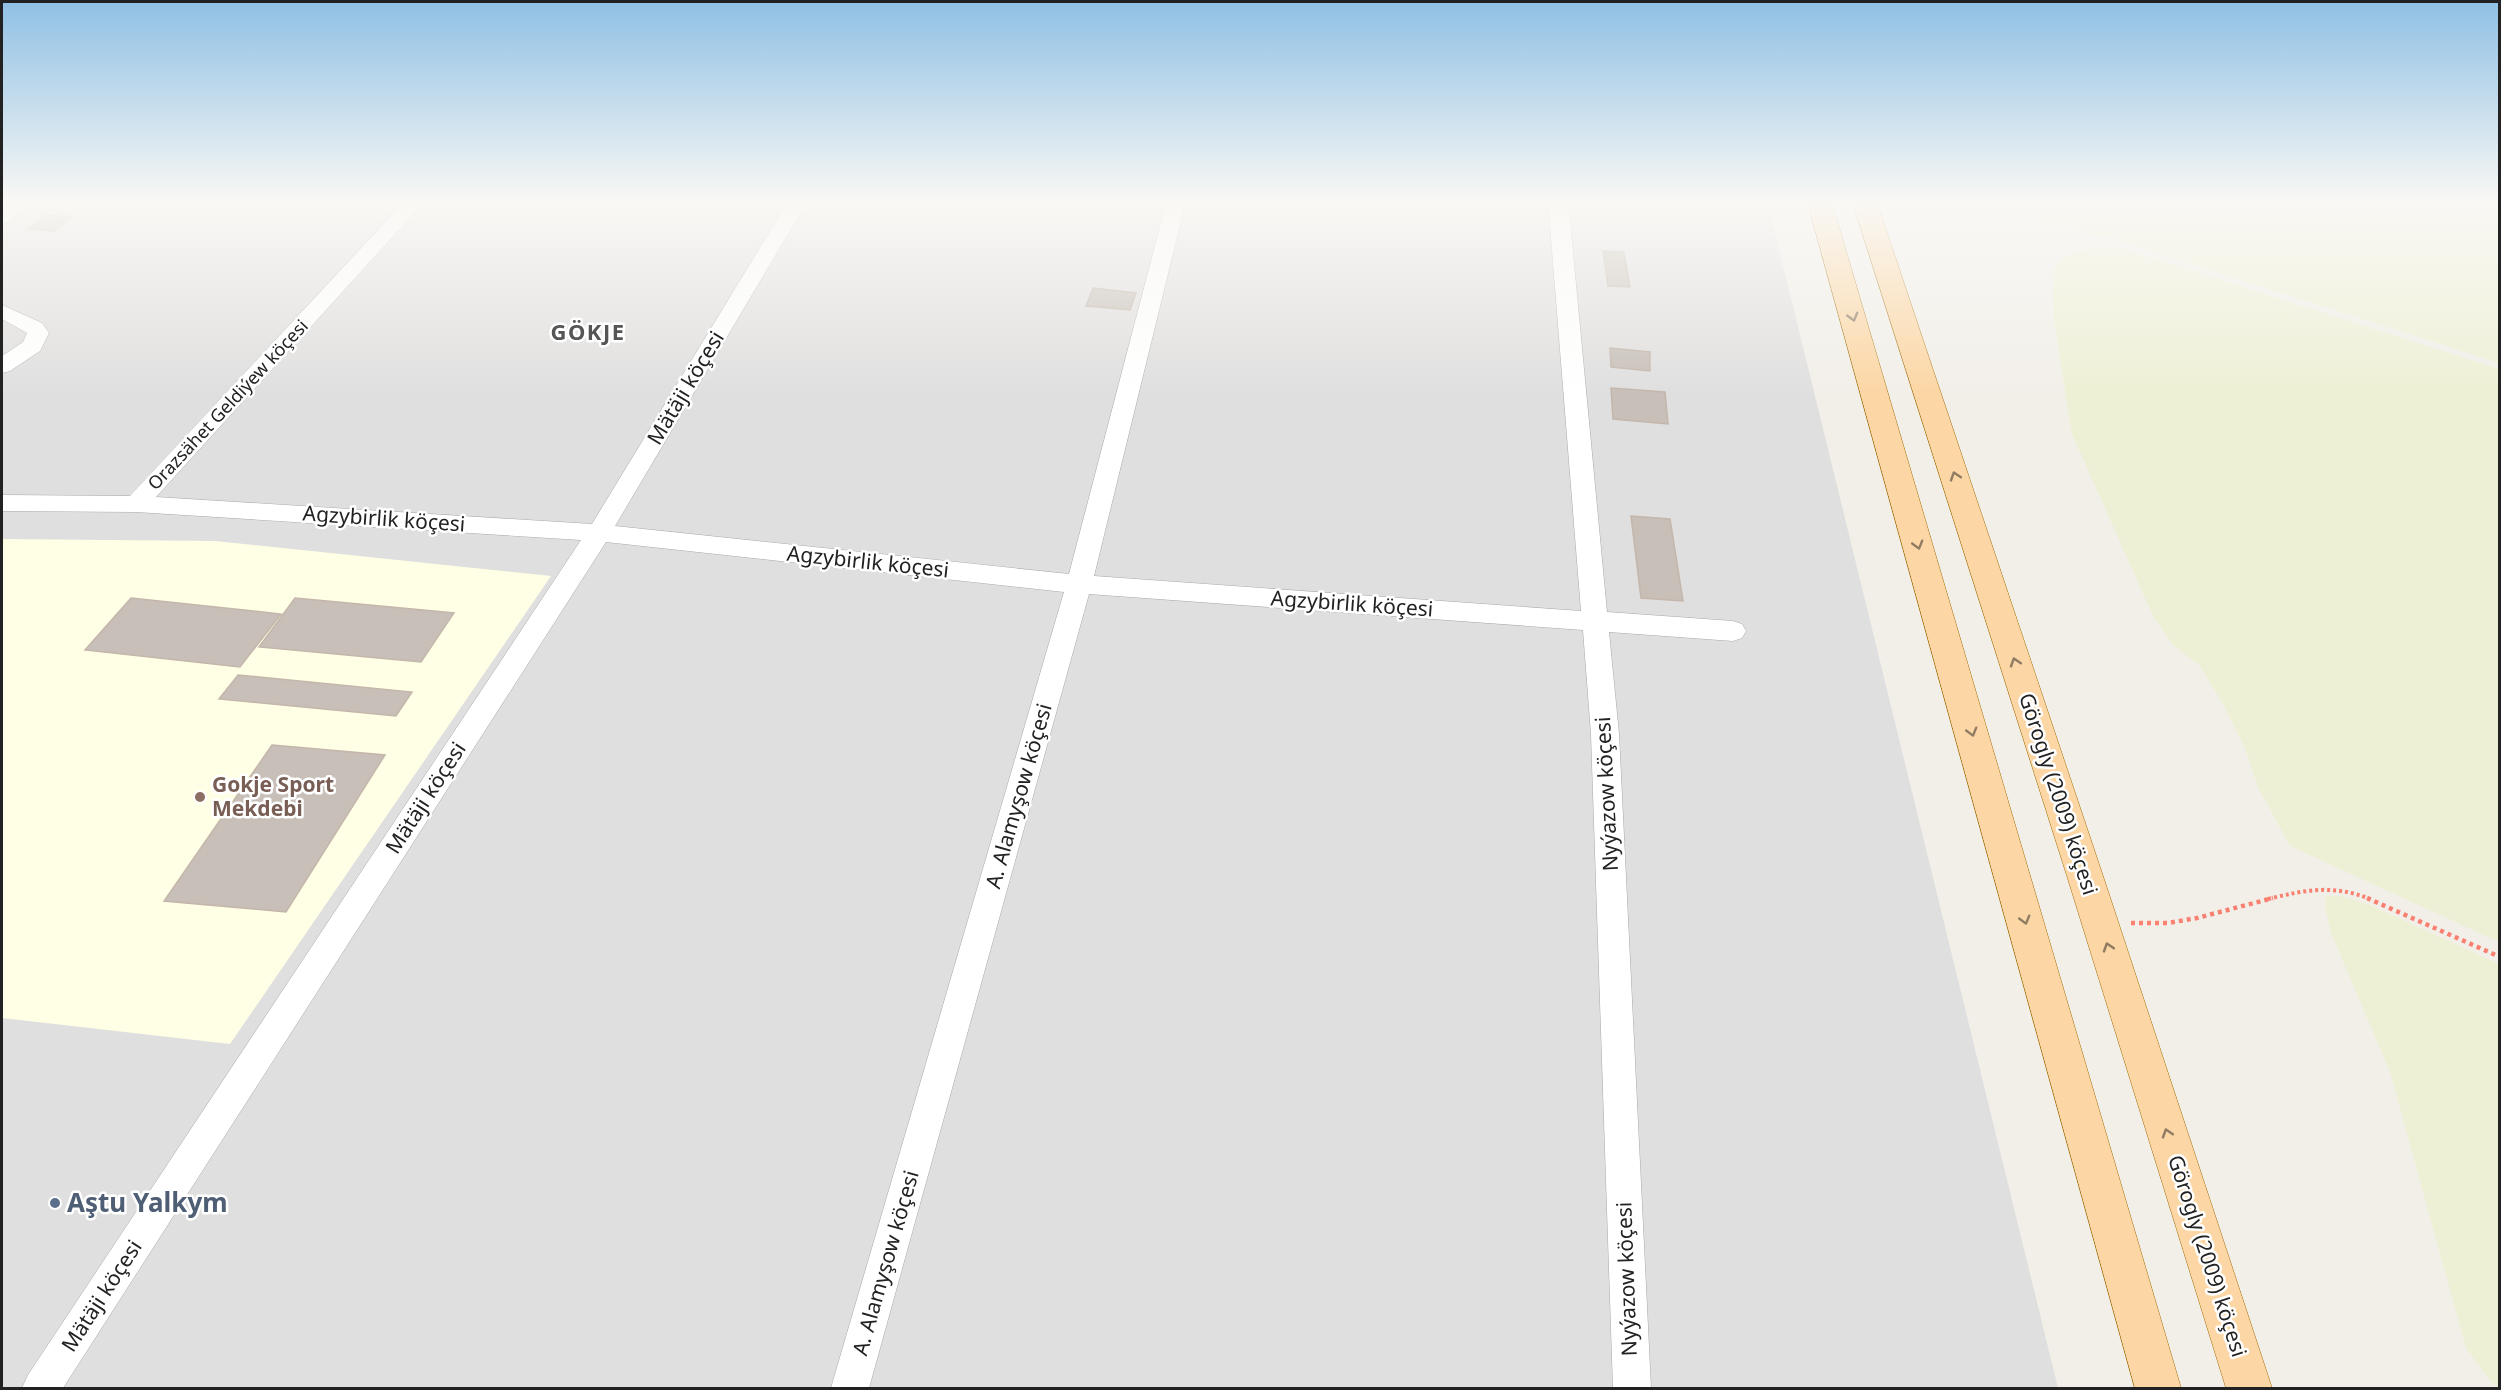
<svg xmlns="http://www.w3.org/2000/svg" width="2501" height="1390" font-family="'Noto Sans',sans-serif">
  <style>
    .residential { fill: #e0dfdf }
    .education { fill: #ffffe5 }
    .farmland { fill: #eef0d5 }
    .building { fill: #c7bfb8; stroke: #c4b6ab; stroke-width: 1.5 }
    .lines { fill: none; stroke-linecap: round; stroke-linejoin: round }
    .minor-casing { stroke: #a9a9a9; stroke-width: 1 }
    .major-casing { stroke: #a06b00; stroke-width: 1 }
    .path-far1 { stroke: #fa8072; stroke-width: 4; stroke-dasharray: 3 3; stroke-linecap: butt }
    .path { stroke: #fa8072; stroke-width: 4.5; stroke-dasharray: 4 4; stroke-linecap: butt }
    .minor { fill: #fff; fill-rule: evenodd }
    .major { fill: #fcd6a4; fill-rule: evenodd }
    .oneway { stroke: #8f7c63 }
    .education-dot { fill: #8d6e63; stroke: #fff; stroke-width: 2 }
    .service-dot { fill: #5c6f8a; stroke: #fff; stroke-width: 2 }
    .labels { text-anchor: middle; stroke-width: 5; stroke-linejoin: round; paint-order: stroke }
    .far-street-label { font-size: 18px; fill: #222; stroke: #fff }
    .street-label { font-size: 21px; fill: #222; stroke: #fff }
    .education-label { font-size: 21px; font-weight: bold; fill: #785e54; stroke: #fff; text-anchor: start }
    .far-district-label { font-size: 22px; font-weight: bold; letter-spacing: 1.5px; fill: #555; stroke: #fff }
    .near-service-label { font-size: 26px; font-weight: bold; fill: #4e5e75; stroke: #fff; text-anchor: start }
  </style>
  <rect width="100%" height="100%" fill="#f2efe9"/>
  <path class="residential" d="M2,200H1767L2058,1388H2Z"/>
  <path class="education" d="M2,539L215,541L551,576L230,1044L2,1018Z"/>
  <path class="farmland" d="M1968,200H2499V363L2118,240L1977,208L1969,204Z
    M2118,247L2499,369V942L2290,846L2258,787L2244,746L2222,702L2199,665L2174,646L2154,618L2072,434L2054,321L2053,270L2064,257L2089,249Z
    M2326,896H2340L2370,905L2499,964V1388L2492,1383L2466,1348L2390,1072L2331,933L2325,907Z"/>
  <path class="building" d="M47,215L72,217L54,231L28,229Z
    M1603,251L1624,252L1630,287L1608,286Z
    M1093,288L1136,293L1130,310L1086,306Z
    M1610,348L1650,352V371L1611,367Z
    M1611,388L1665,392L1668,424L1613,419Z
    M1631,516L1670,519L1683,601L1641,598Z
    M131,598L281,614L240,667L85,650Z
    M295,598L454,613L421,662L259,647Z
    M238,675L412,692L396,716L219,699Z
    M272,745L385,755L286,912L164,901Z"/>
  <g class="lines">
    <g class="minor-casing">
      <path id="minor" d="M11,200H32L9,222L2,224V209Z
        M406,200H426L156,497L592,524L789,200H808L615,526L1069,574L1167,200H1186L1094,576L1581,611L1548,200H1568L1607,612L1733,621L1742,624L1746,631L1742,638L1733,641L1609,632L1619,734L1651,1388H1613L1591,734L1583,630L1089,594L869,1388H831L1064,592L606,542L63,1388H22L28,1375L581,540L136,512L2,511V495L130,496Z
        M2,305L42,323L49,333L40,351L10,371L2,373V356L23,342L27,333L2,319Z"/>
    </g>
    <g class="major-casing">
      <path id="major" d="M1807,200H1831L2181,1388H2135Z
        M1852,200H1876L2103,876L2272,1388H2226L2067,876Z"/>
    </g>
    <path class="path-far1" d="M2268,899C2305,890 2333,884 2370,899"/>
    <path class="path" d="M2367,898L2500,957
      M2131,923H2168L2197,918L2273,898"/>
    <use href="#minor" class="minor"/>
    <use href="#major" class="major"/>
  </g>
  <defs><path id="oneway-chevron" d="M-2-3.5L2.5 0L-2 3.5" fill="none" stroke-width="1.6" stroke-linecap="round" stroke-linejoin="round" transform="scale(1.5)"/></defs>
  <g class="oneway">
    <use href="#oneway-chevron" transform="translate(1853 317) rotate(74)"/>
    <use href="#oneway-chevron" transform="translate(1955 476) rotate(-108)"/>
    <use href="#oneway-chevron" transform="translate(1918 545) rotate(74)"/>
    <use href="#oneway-chevron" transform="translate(2015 662) rotate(-108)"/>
    <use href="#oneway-chevron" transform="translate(1972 732) rotate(74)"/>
    <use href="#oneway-chevron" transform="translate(2025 920) rotate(74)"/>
    <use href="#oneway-chevron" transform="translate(2108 947) rotate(-108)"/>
    <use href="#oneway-chevron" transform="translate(2167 1133) rotate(-108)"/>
  </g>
  <linearGradient id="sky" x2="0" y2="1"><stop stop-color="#8fc0e4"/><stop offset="0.51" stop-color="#f9f8f5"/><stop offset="1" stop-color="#f9f8f5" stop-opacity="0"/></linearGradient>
  <rect width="2501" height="395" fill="url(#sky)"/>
  <circle class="education-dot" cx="200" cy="797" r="6"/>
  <circle class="service-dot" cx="55" cy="1203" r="6"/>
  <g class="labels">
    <g class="far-street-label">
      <text transform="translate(228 405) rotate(-47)" y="6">Orazsähet Geldiýew köçesi</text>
    </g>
    <g class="street-label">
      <text transform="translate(686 388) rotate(-59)" y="7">Mätäji köçesi</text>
      <text transform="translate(384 519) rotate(4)" y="7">Agzybirlik köçesi</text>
      <text transform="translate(868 562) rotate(6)" y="7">Agzybirlik köçesi</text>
      <text transform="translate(1352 604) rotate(4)" y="7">Agzybirlik köçesi</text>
      <text transform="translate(1607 794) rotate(-93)" y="7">Nyýazow köçesi</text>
      <text transform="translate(2058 794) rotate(72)" y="7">Görogly (2009) köçesi</text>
      <text transform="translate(1019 796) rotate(-74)" y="7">A. Alamyşow köçesi</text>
      <text transform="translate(426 798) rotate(-57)" y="7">Mätäji köçesi</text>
      <text transform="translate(2207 1256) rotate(72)" y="7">Görogly (2009) köçesi</text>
      <text transform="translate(886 1263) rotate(-74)" y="7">A. Alamyşow köçesi</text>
      <text transform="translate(1627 1279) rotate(-92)" y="7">Nyýazow köçesi</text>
      <text transform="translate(102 1296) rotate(-57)" y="7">Mätäji köçesi</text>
    </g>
    <g class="education-label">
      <text x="212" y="792">Gokje Sport<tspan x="212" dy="24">Mekdebi</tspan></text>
    </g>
    <g class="far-district-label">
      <text x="588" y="340">GÖKJE</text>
    </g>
    <g class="near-service-label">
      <text x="67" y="1212">Aştu Yalkym</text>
    </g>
  </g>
  <rect width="2501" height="1390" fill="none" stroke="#222222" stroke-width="6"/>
</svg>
